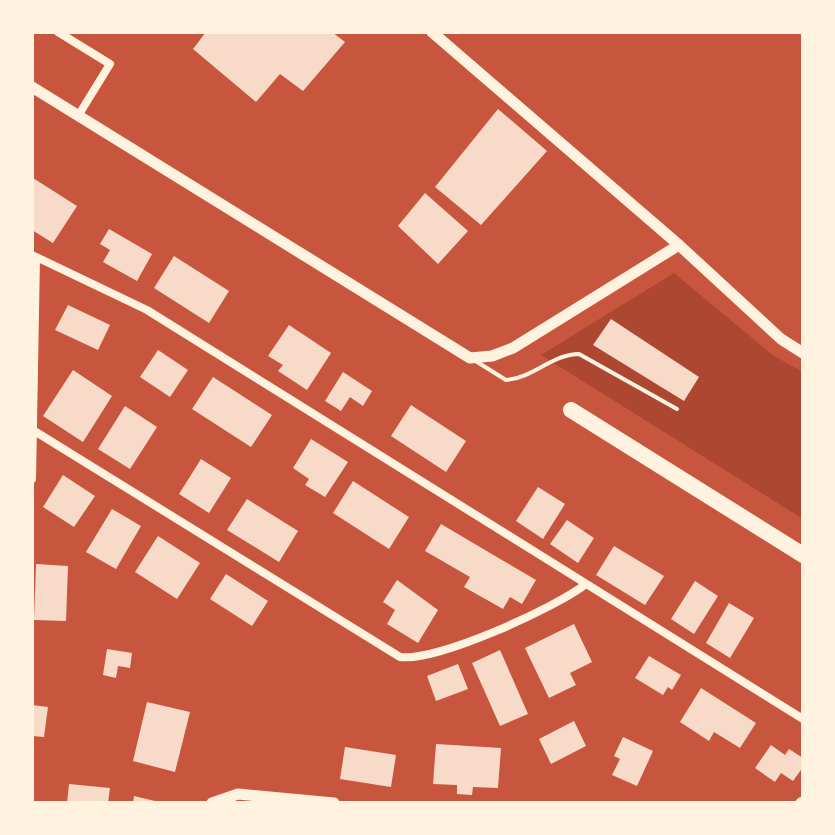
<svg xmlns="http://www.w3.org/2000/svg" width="835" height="835" font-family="'Titillium Web',sans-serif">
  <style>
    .green { fill: #ae4732 }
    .building { fill: #f7dbc8 }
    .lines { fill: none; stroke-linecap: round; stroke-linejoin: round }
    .service { stroke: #fff3e0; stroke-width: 4 }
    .minor { stroke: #fff3e0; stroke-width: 8 }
    .tertiary { stroke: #fff3e0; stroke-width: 11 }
    .motorway { stroke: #fff3e0; stroke-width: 16 }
  </style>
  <rect width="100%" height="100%" fill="#c8553d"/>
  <path class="green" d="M674,273L774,356L803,372V519L541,355Z"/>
  <path class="building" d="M206,32H332L345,42L303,91L280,74L256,102L193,49Z
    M498,109L547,151L481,225L435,187Z
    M33,178L77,206L53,243L32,230Z
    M425,193L468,231L438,264L398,226Z
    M109,229L152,254L137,281L103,262L110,250L100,244Z
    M174,256L229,291L209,323L154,288Z
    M68,305L110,325L98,350L55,330Z
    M611,319L699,377L684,401L593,345Z
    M289,325L331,353L307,390L278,371L283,365L268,356Z
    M158,350L188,370L170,397L140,377Z
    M73,370L112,396L83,442L43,416Z
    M343,372L372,391L363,406L350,397L341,411L325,401Z
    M213,377L272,415L251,447L192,409Z
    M411,405L466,441L446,472L391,436Z
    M125,406L157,427L130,469L98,449Z
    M311,439L348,462L325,497L305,485L309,479L293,468Z
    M201,459L231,478L209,513L179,494Z
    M63,475L95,496L74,527L43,507Z
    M353,481L409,517L389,549L333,513Z
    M538,487L565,504L543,539L516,521Z
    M247,499L298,531L279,562L227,530Z
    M112,509L141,526L116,569L86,552Z
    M567,520L594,538L578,563L550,544Z
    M441,524L536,580L522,604L510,597L503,609L464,587L470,577L425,551Z
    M158,536L200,563L177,599L135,572Z
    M614,546L664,576L645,605L596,575Z
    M36,564L68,566L66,621L34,620Z
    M226,574L268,601L252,626L210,599Z
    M397,580L438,610L418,643L387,624L395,610L383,602Z
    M695,581L718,596L694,634L671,619Z
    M729,603L754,618L730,658L706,643Z
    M574,624L592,662L570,673L576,685L549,698L525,648Z
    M107,649L132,653L130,668L118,666L116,678L103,675Z
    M500,650L528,714L500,726L472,663Z
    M649,656L681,675L672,690L668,687L663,695L635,678Z
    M458,664L468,689L436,701L427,676Z
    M701,688L756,723L740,748L714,732L709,741L680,722Z
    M147,702L190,712L175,772L133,761Z
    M32,705L48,707L44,737L32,736Z
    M574,721L586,746L551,764L539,739Z
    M623,737L653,751L637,786L612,775L620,759L614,756Z
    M436,744L501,748L498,788L473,787L472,795L457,794V785L433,784Z
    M771,745L785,755L789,749L803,758V767L793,781L781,773L775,782L755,768Z
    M345,747L396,755L391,787L340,779Z
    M69,784L110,788L108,803H67Z
    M134,796L159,802V803H133Z"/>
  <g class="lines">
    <path class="service" d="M474,360L506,380C533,378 553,354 579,354L677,409"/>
    <path class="minor" d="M58,32L110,64L78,116
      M32,255L147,310L803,719
      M36,432L400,657C437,662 555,608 586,584
      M32,479L36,258"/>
    <path class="tertiary" d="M432,32L679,245L781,339L803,353
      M32,87L470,358L492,356L513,348L679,245
      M212,803L238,794L334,803
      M801,803L803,802"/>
    <path class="motorway" d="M571,410L803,555"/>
  </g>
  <rect width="835" height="835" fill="none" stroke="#fff3e0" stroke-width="68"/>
</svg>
